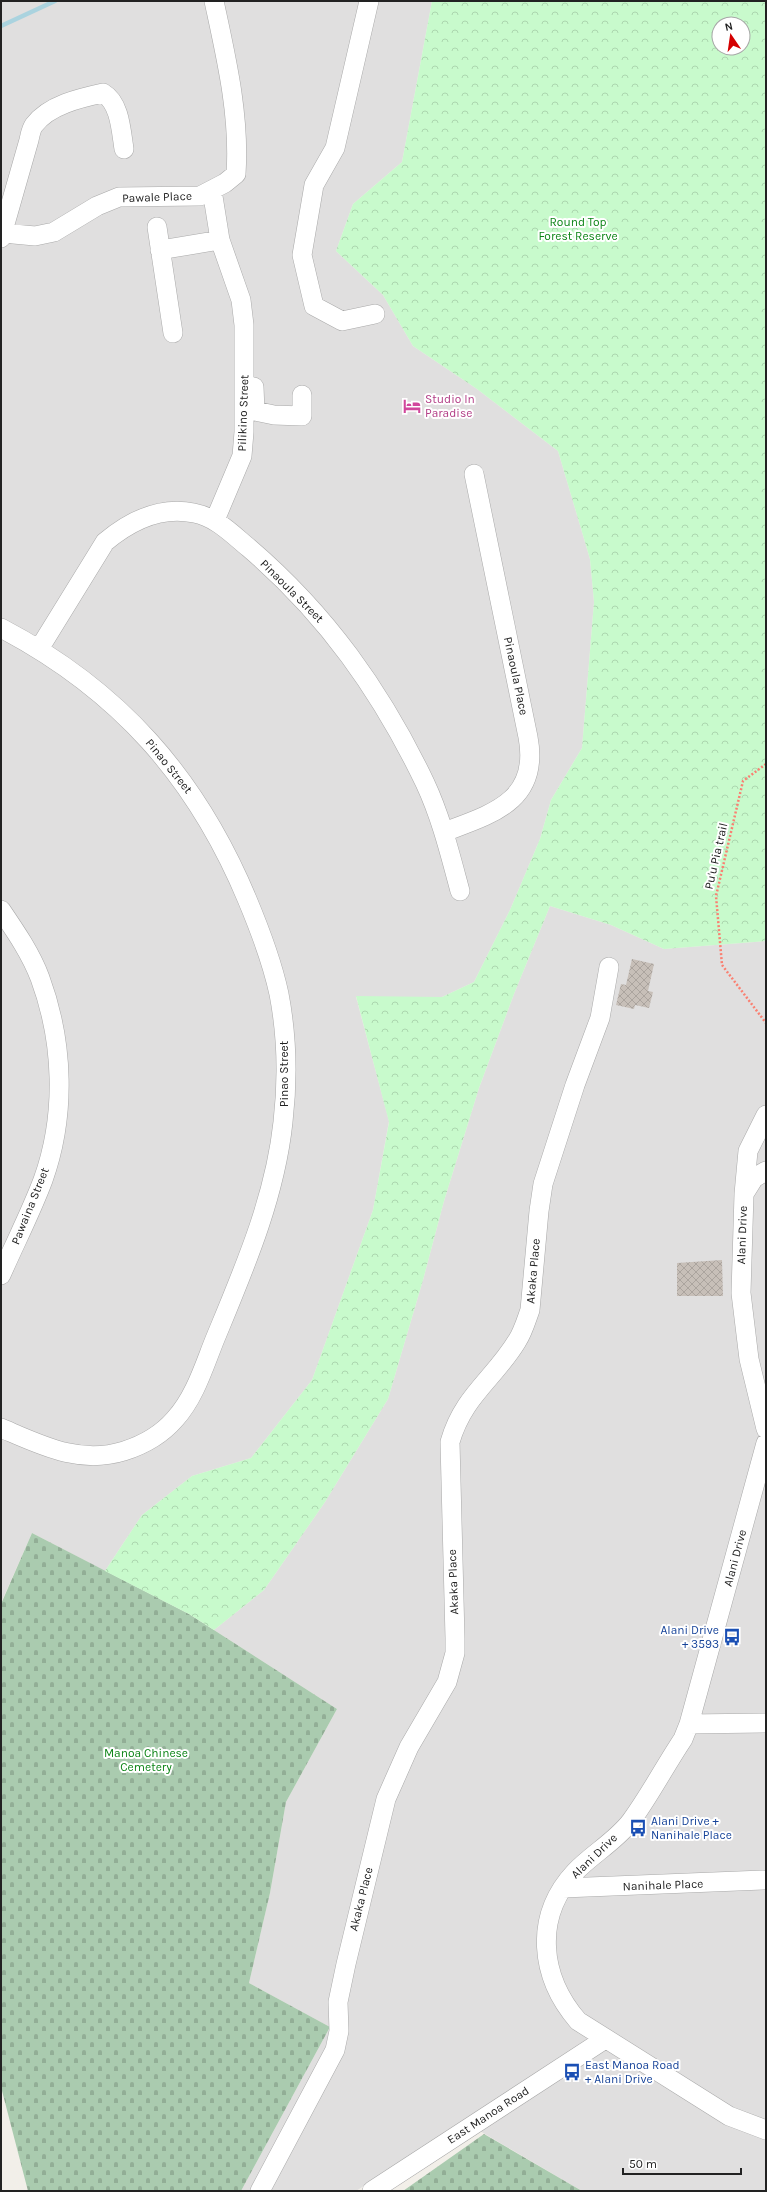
<svg xmlns="http://www.w3.org/2000/svg" width="767" height="2192" font-family="Karla,sans-serif">
  <style>
    .residential { fill: #e0dfdf }
    .cemetery { fill: url(#cemetery-stones) }
    .park { fill: url(#park-crowns); fill-rule: evenodd }
    .lines { fill: none; stroke-linecap: round; stroke-linejoin: round }
    .stream { stroke: #aad3df; stroke-width: 4.5 }
    .building { fill: url(#building-cross-hatch) }
    .minor-casing { stroke: #a9a9a9; stroke-width: 20 }
    .path { stroke: #fa8072; stroke-width: 2.5; stroke-dasharray: 2 2; stroke-linecap: butt }
    .minor { stroke: #fff; stroke-width: 19 }
    .labels { text-anchor: middle; stroke-width: 4; stroke-linejoin: round; paint-order: stroke }
    .street-label { font-size: 12px; fill: #222; stroke: #fff }
    .park-label { font-size: 12px; fill: #0c8416; stroke: #fff }
    .hotel-label { font-size: 12px; fill: #b23c85; stroke: #fff; text-anchor: start }
    .transit-label { font-size: 12px; fill: #164399; stroke: #fff; text-anchor: start }
  </style>
  <defs>
    <pattern id="cemetery-stones" width="16" height="16" patternUnits="userSpaceOnUse"><rect width="16" height="16" fill="#aacbaf"/><path d="M2 7V4a2 2 0 0 1 4 0v3zM10 15v-3a2 2 0 0 1 4 0v3z" fill="#92ae96"/></pattern>
    <pattern id="park-crowns" width="20" height="18" patternUnits="userSpaceOnUse"><rect width="20" height="18" fill="#c8facc"/><path d="M2 6a3 3 0 1 1 6 0M12 15a3 3 0 1 1 6 0" fill="none" stroke="#acd6af"/></pattern>
    <pattern id="building-cross-hatch" width="8" height="8" patternUnits="userSpaceOnUse"><rect width="8" height="8" fill="#c7bfb8"/><path d="M0 0l8 8M0 8l8-8" fill="none" stroke="#aba49e"/></pattern>
  </defs>
  <rect width="100%" height="100%" fill="#f2efe9"/>
  <path class="residential" d="M1,1H432L402,162L353,204L336,251L383,295L413,346L477,389L558,451L590,559L594,602L582,748L551,800L540,839L510,910L474,982L442,997H356L389,1121L373,1210L312,1380L251,1458L192,1476L142,1515L105,1571L32,1533L1,1603Z
    M550,906L611,925L664,949L766,941V2191H582L463,2121L356,2191H241L330,2027L249,1983L270,1893L286,1802L337,1709L214,1630L264,1590L325,1502L388,1399L423,1280L444,1201L479,1088L514,994Z"/>
  <path class="cemetery" d="M32,1533L189,1614L337,1709L286,1802L270,1893L249,1983L330,2027L241,2191H28L1,2087V1604Z
    M484,2134L582,2191H403Z"/>
  <path class="park" d="M432,1H766V941L664,949L611,925L550,906L514,994L479,1088L444,1201L423,1280L388,1399L325,1502L264,1590L214,1630L189,1614L105,1571L142,1515L192,1476L251,1458L312,1380L373,1210L389,1122L356,996L442,997L474,982L510,910L540,839L551,800L582,748L594,602L590,559L558,451L477,389L413,346L383,295L336,251L353,204L402,162ZM719,24H743V48H719Z"/>
  <g class="lines">
    <path class="stream" d="M1,26L55,1"/>
  </g>
  <path class="building" d="M632,959L654,964L648,991L653,992L649,1008L635,1005L634,1009L616,1005L621,984L626,985Z
    M722,1260L723,1296H677V1263Z"/>
  <g class="lines">
    <g class="minor-casing">
      <path id="minor" d="M369,1L335,148L314,185L302,255L314,306L342,321L375,314
        M157,227L173,333
        M3,233L35,236L54,232L97,206L119,197L200,196L225,183L236,174C240,115 226,57 214,1
        M1,238L29,140C30,135 31,129 34,125C49,105 80,98 103,93C120,103 121,130 124,149
        M160,250L220,240L212,190
        M254,387L255,411L274,415L302,416V395
        M215,520L242,456L244,432V325L241,300L220,240
        M1,628C119,690 196,777 247,899C260,930 272,961 279,994C287,1036 288,1079 283,1122C275,1198 244,1269 215,1339C204,1366 195,1397 175,1419C162,1434 143,1445 124,1451C79,1465 41,1445 1,1428
        M39,649L105,542C130,521 161,506 194,513C216,517 232,534 249,548C326,614 381,691 425,783C441,817 450,854 460,891
        M444,832C492,814 540,801 528,737L474,474
        M1,910C16,932 31,954 40,978C64,1043 66,1116 43,1180C31,1212 15,1243 1,1275
        M766,1115L748,1151L744,1194L741,1293L749,1359L766,1429
        M744,1194L754,1178L766,1171
        M766,1443L689,1724L683,1739C665,1766 650,1795 631,1821C616,1841 592,1854 575,1872C533,1917 540,1977 578,2021L729,2116L766,2130
        M689,1724L766,1723
        M563,1888L763,1880
        M260,2191L335,2050L339,2031L338,2002L346,1964L386,1799L409,1747L447,1682L455,1653V1638L450,1442C463,1396 494,1379 517,1341C523,1332 526,1321 530,1310L539,1211L543,1184L575,1085L600,1018L609,967
        M372,2191L605,2039"/>
    </g>
    <path class="path" d="M766,764L743,781L716,896L722,965L766,1023"/>
    <use href="#minor" class="minor"/>
  </g>
  <defs>
    <g id="hotel-bare" transform="scale(1.38)"><path d="M-6-4.5h1.5V1H6V5H4.5V3h-9V5H-6ZM-4 0a1.8 1.8 0 1 1 3.6 0ZM.5 0V-2.5h3Q6-2.5 6 0Z" fill="#d1479c" stroke="#fff" stroke-width="2.5" paint-order="stroke"/></g>
    <g id="bus-bare" transform="scale(1.38)"><path d="M-5-6H5V4H4V6H2V4H-2V6H-4V4H-5ZM-3.5-4V0h7V-4ZM-3.5 1.2v1.5H-2V1.2ZM2 1.2v1.5H3.5V1.2Z" fill="#1a4fb4" stroke="#fff" stroke-width="2.5" paint-order="stroke"/></g>
  </defs>
  <g fill-rule="evenodd">
    <use href="#hotel-bare" x="412" y="406"/>
    <use href="#bus-bare" x="732" y="1637"/>
    <use href="#bus-bare" x="638" y="1828"/>
    <use href="#bus-bare" x="572" y="2072"/>
  </g>
  <g class="labels">
    <g class="street-label">
      <text transform="translate(157 197) rotate(-2)" y="4">Pawale Place</text>
      <text transform="translate(243 413) rotate(-88)" y="4">Pilikino Street</text>
      <text transform="translate(292 591) rotate(45)" y="4">Pinaoula Street</text>
      <text transform="translate(516 676) rotate(78)" y="4">Pinaoula Place</text>
      <text transform="translate(169 766) rotate(51)" y="4">Pinao Street</text>
      <text transform="translate(716 856) rotate(-77)" y="4">Pu'u Pia trail</text>
      <text transform="translate(284 1074) rotate(-90)" y="4">Pinao Street</text>
      <text transform="translate(30 1206) rotate(-68)" y="4">Pawaina Street</text>
      <text transform="translate(742 1235) rotate(-88)" y="4">Alani Drive</text>
      <text transform="translate(533 1271) rotate(-85)" y="4">Akaka Place</text>
      <text transform="translate(735 1558) rotate(-75)" y="4">Alani Drive</text>
      <text transform="translate(453 1582) rotate(-92)" y="4">Akaka Place</text>
      <text transform="translate(594 1856) rotate(-44)" y="4">Alani Drive</text>
      <text transform="translate(663 1885) rotate(-2)" y="4">Nanihale Place</text>
      <text transform="translate(361 1899) rotate(-76)" y="4">Akaka Place</text>
      <text transform="translate(488 2115) rotate(-33)" y="4">East Manoa Road</text>
    </g>
    <g class="park-label">
      <text x="578" y="226">Round Top<tspan x="578" dy="14">Forest Reserve</tspan></text>
      <text x="146" y="1757">Manoa Chinese<tspan x="146" dy="14">Cemetery</tspan></text>
    </g>
    <g class="hotel-label">
      <text x="425" y="403">Studio In<tspan x="425" dy="14">Paradise</tspan></text>
    </g>
    <g class="transit-label">
      <text x="719" y="1634" text-anchor="end">Alani Drive<tspan x="719" dy="14">+ 3593</tspan></text>
      <text x="651" y="1825">Alani Drive +<tspan x="651" dy="14">Nanihale Place</tspan></text>
      <text x="585" y="2069">East Manoa Road<tspan x="585" dy="14">+ Alani Drive</tspan></text>
    </g>
  </g>
  <rect width="767" height="2192" fill="none" stroke="#222222" stroke-width="4"/>
  <g transform="translate(731 36) rotate(347)"><circle r="19" fill="#ffffff" stroke="#a7a7a7"/>
  <path d="M0-3L7 15L0 10L-7 15Z" fill="#d40000"/>
  <text y="-6" font-size="11" font-weight="bold" text-anchor="middle" fill="#222222">N</text>
  </g>
  <path d="M623 2168v6h118v-6" fill="none" stroke="#222222" stroke-width="2"/>
  <text x="629" y="2168" font-size="12" fill="#222222" stroke="#ffffff" stroke-width="3" paint-order="stroke">50 m</text>
</svg>
